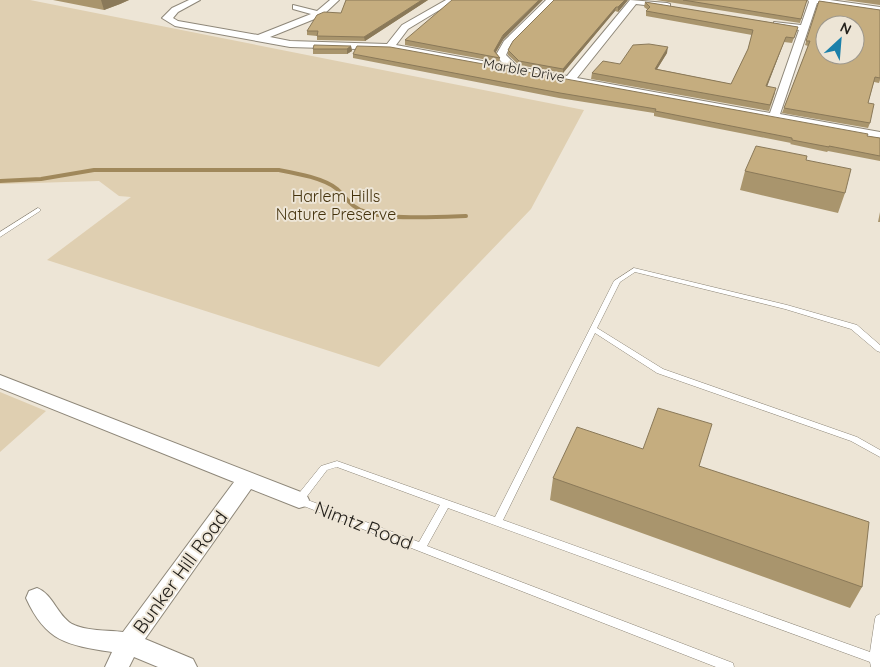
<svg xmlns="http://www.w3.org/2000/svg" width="880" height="667" font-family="Quicksand,sans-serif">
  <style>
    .green { fill: #dfcfb1 }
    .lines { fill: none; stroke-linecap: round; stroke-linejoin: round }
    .stream { stroke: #a0885b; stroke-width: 4 }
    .lane-casing { stroke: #8e8779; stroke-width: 1 }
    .street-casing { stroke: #8e8779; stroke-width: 2 }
    .lane { fill: #fff; fill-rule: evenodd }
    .street { fill: #fff; fill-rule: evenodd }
    .wall { fill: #a9956d }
    .shaded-wall { fill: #8a7959 }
    .building { fill: #c5ad7f; stroke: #8a7959; fill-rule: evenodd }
    .labels { text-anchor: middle; stroke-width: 4; stroke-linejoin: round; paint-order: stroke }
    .far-street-label { font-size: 14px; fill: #24211c; stroke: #ede5d6 }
    .park-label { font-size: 16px; fill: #44320c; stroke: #ede5d6 }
    .near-street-label { font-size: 19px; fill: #24211c; stroke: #ede5d6 }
  </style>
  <rect width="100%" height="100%" fill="#ede5d6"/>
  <path class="green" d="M0,0H30L584,110L531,209L379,367L47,260L131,197L119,196L99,181L0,184Z
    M0,392L46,411L0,452Z"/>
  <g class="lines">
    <path class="stream" d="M0,181L41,179L94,170H279C295,173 324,178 337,189C348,199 350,207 366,212C389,220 441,217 466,216"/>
    <g class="lane-casing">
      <path id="lane" d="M38,208L40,209V211L0,237V232Z
        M634,268L787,305L857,325L880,345V352L877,351L851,329L785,309L635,272L620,282L597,328L663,369L857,437L880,450V457L851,441L657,373L595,333L503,520L870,652L875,619L876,616L880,614V667H871L870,662L448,508L427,546L733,663L734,667H716L296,503L294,500L296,497L321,466L337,461L495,517L614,281ZM337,467L440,505L419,542L305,499L327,470Z"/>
    </g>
    <g class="street-casing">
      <path id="street" d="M189,0H200L178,12L173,18L178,21L258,35L311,14L293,9V5L317,11L330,0H339L322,16L270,37L290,41L387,44L402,25L446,0H456L408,29L396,45L504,65L496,55L504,41L546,0H555L511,44L506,55L518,67L567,76L630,0L667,3L670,4V8L636,4L577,78L770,113L799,30L774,26V22L801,25L809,2L808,0H830L880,7V13L817,3L780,114L880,132V140L390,50L290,47L175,26L162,18L172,8Z
        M0,375L306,494L309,500L306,506L299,508L251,489L145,639L193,659L197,667H158L134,657L129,667H105L112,652C67,645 46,642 26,598L29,591L37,588C53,594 57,615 72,624C85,631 108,630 123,632L234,482L0,388Z"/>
    </g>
    <use href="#lane" class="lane"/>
    <use href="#street" class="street"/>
  </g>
  <path class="wall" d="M53,0H129L120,4L104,10Z
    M346,0H428L365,41L317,40V36L307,35V31L341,13Z
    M628,0L618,12L615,11L563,73L519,65L508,55V50Z
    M656,0H807L800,23Z
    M844,0H880V5Z
    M819,1L880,10V80L879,83L874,82L868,103L870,123L868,128L782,113L808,46L805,45Z
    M645,2L798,27L792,43L784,42L767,86L775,93L769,111L591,79L592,73L620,64L667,53L657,69L731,84L748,49L752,35L646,16V11L648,10L644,7Z
    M405,40H503L496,52L500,58L499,62L405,45Z
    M351,46L352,51L347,54H313V49Z
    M353,54L880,138V161L828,151L827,152L790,144L791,143L654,116V113L559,98L353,58Z
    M806,160L845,193L838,213L740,190L745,171Z
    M880,212V222H878Z
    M643,449L699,466L862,587L850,608L550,500L553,478Z"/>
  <path class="shaded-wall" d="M101,0H129L120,4L104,10Z
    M422,0H428L365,41L364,37Z
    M539,0H543L503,40L494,55V51L503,35Z
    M625,0H628L618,12V7Z
    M616,7L615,11L563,73V69Z
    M786,37L784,42L765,92L766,86Z
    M351,46L352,51L347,54V49Z
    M668,47L667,53L654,74L655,69Z"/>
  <path class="building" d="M346,0H422L364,37L317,36L318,31H307L317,15L324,12L341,13Z
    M452,0H539L503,35L494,51L500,58L405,40Z
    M554,0H625L618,7H616L563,69L519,61L508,50L513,41Z
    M683,0H807L801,19Z
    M819,1L880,10V78L875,77L868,103L874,104L870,123L784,108L810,41H806ZM825,25H855V55H825Z
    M645,2L798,27L794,38L786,37L766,86L776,88L770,105L592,73L603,61L620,64L633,45L649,44L668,47L655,69L731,84L748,49L753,30L646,11L650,7Z
    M314,45L351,46L347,49H313Z
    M357,46L390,47L868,134L867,136L880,138V156L829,146V147L792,140V138L655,111L656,109L560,93L353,54Z
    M756,146L807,156L806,160L851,169L845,193L745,171Z
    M658,408L712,424L699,466L869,522L862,587L553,478L577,427L643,449Z"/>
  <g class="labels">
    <g class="far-street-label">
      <text transform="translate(524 70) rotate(10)" y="5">Marble Drive</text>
    </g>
    <g class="park-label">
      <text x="336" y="202">Harlem Hills<tspan x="336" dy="18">Nature Preserve</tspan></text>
    </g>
    <g class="near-street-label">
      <text transform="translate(364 525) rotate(21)" y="7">Nimtz Road</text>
      <text transform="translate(180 572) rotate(-54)" y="7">Bunker Hill Road</text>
    </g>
  </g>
  <g transform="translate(840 40) rotate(26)"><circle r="24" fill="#ede5d6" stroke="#9d978c"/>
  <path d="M0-4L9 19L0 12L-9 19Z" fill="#1b80aa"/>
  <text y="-8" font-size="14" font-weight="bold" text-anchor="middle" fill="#24211c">N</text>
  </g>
</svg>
